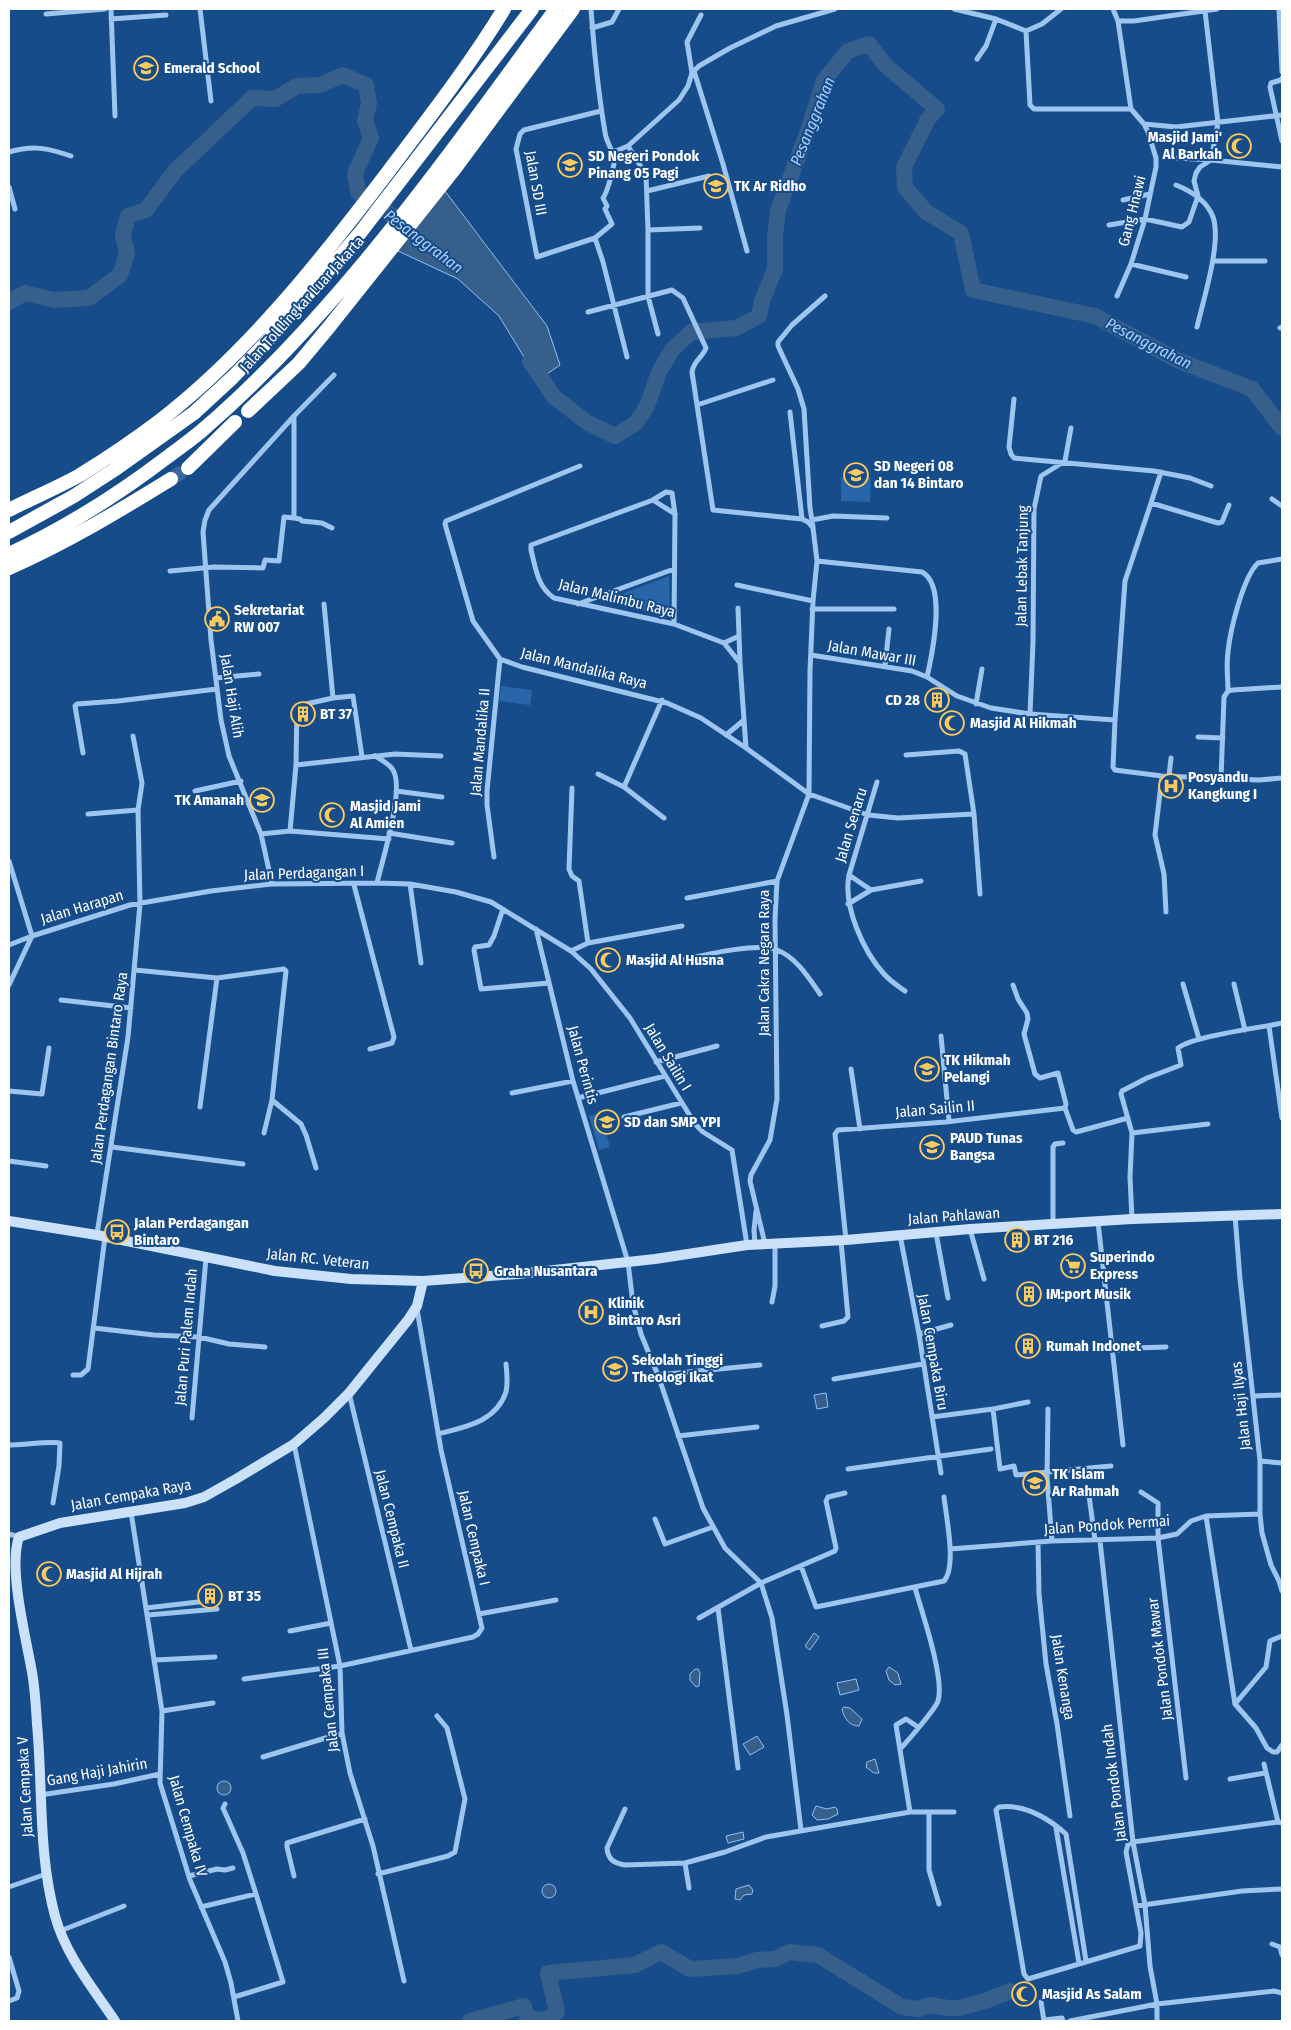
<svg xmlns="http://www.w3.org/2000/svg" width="1291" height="2030" font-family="'Fira Sans Condensed',sans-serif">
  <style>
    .green { fill: #2866a9 }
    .water { fill: #365f8c; stroke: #90c0f2 }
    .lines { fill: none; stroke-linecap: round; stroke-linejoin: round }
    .river { stroke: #365f8c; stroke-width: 16 }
    .highway-tunnel { stroke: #39679c; stroke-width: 14; stroke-dasharray: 14 7; stroke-linecap: butt }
    .street { stroke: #9ec5ef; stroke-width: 5 }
    .secondary { stroke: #cbe1fa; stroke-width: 10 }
    .highway { stroke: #fff; stroke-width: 14 }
    .labels { text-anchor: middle; stroke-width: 4; stroke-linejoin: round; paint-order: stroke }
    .poi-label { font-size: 15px; font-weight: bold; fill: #fff; stroke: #164c8a; text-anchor: start }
    .street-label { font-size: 15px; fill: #fff; stroke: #164c8a }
    .water-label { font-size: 16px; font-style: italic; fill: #a9cff6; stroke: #164c8a }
  </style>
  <rect width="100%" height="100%" fill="#164c8a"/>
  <path class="green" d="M841,477L871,478L870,502L841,501Z
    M669,576L670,617L603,601Z
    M501,686L532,690L530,705L499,701Z
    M600,1113L610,1147L599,1150L589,1116Z"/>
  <path class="water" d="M445,191L547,326L560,365L538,380L499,316L458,279L396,250Z
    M826,1393L828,1407L817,1409L814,1395Z
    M814,1633L819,1637L810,1650L805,1646Z
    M889,1667L898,1673L901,1684L895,1685L889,1680L886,1671Z
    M695,1669H698L700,1673L699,1686L696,1687L690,1680V1674Z
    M856,1679L859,1690L840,1695L837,1683Z
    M844,1707L850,1708L862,1719L859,1726C849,1726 844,1718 842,1709Z
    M757,1736L764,1747L750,1755L743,1744Z
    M875,1759L879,1773H874L866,1767L867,1762Z
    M217 1788a7 7 0 1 1 14 0a7 7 0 1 1-14 0Z
    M816,1806L827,1809L835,1807L837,1809L838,1814L828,1819L817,1820L812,1815Z
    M743,1832L744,1839L728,1843L726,1836Z
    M542 1891a7 7 0 1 1 14 0a7 7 0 1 1-14 0Z
    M749,1885L753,1890L752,1894L744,1895L740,1900L735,1899L736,1889Z"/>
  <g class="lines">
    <path class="river" d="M9,302L25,293L54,300L89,298L120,275L127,254L123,235L128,216L146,210L175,171L252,98L275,99L297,86L320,85L343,75L366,85L369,103L365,121L371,138L355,173L358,192L410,228
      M530,361L554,397L588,423L615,436L636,423L647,406L659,372L672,350L691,332L736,328L759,316L762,301L775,269V237L778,210L808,131L824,80L848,51L869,44L885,65L937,109L928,119L904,167L905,187L926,212L961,233L973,290L1095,316L1177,360L1252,389L1282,428
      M470,2021L524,2006L527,2017C539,2022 547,2021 557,2012L548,1973L635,1965L661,1952L690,1969L738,1966L757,1960L775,1959L789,1952L818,1955L902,2007L919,2009L929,2005L948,2008H959L985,2001L1010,1991"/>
    <path class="highway-tunnel" d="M171,479L188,468"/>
    <path class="street" d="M111,9L115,116
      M200,9L211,101
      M591,9C594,50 598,91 605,132C606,143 614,150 614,162C614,168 607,193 603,198L607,206L605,209L612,224L595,238L537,257L516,149L520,134L524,130L601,111
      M954,9L996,19L1026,31
      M1113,9L1118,21L1131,109L1144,124L1148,132L1156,158V167L1145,219L1131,264L1117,296
      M1279,9L1282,72
      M46,14L105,9
      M111,19L166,15
      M1118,21H1134L1217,9
      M592,28L612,22L619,9
      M1026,31L1030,105L1034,109H1131
      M1026,31L1042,24L1061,9
      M977,59L986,46L996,19
      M694,71L723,164L747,251
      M692,73L687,42L701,15
      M1282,78L1281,80L1271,83L1270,87L1282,141
      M1144,124L1176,127L1282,115
      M628,146L646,175L648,230V296L658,334
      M612,151H616L628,146L679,100L688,86L692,73L699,66L730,48L776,26L835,9
      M9,152C34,145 47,148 71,156
      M1177,158L1211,160L1282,167
      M1176,185C1191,191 1207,201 1213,217C1222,242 1203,301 1197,327
      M9,187L15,209
      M647,191L709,176
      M1123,200L1150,194
      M1109,225L1145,219L1182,227L1189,222L1198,196L1194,181L1196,173L1200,167L1211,160L1218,123L1205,11
      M648,230L700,228
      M595,238L603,262L627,357
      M1213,261H1265
      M1131,264L1186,277
      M588,312L672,290L683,298L706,348C703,357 693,361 692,372L713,510L802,519L808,522L813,528L817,561L813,601L810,671L809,794L777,881L775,919L777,1099L770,1140L751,1175L750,1181L765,1244
      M1280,328L1282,327
      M1014,399L1009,447L1011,454L1014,458L1154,471L1190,478L1211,486
      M697,405L773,380
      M790,412L802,519
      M1065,461L1071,428
      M580,466L446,521L445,524L473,621L500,659L522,667L667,703L701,718L746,748L809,794L868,815L898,818L974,814
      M1272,499L1282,506
      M653,500L675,514
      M1151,503L1161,472
      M294,518L300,519L302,521L322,523L332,528
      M812,520L833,516L887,518
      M813,527L810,508L804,409L798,389L778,346V342L792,325L825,296
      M817,561L922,572C947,585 932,655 927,677
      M170,571L214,567L263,568L265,560L279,561L284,517L294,518V416
      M737,585L813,601
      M324,604L333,698
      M578,604L674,569
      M738,608L740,663L746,748
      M812,609H894
      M674,624L675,514L672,493L666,492L653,500L531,545V550C536,569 537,586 554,598L674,624L724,643L740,663
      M724,643L739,636
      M811,655L912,671L927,677L957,696L991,708L1030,714L1115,720L1113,767L1115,770L1162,776L1259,780L1282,778
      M885,666L889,629
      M216,678L259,674
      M1228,691C1228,678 1226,665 1228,652C1230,631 1243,577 1258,563L1282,559
      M976,704L982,669
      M1030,714L1033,642L1034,509L1041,476L1065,461
      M1115,720L1125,581L1151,503L1218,523L1222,522L1229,505
      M726,735L744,720
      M1198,737L1223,738
      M83,753L75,706L77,704L118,701L217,689
      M906,755L959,751L965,754L974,814L980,894
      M375,756C381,760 390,764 393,770C405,789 382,861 377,883
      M296,765L395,754L441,756
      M598,774L624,787L664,818
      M1162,776L1155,835L1164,874L1166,912
      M1169,776L1171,758
      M1221,779L1224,697L1228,691L1233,690L1282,687
      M877,782L849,875C843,906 863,951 884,974C890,981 898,986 905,991
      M624,787L662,700
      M572,788L569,869L572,876L579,881L588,943
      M195,791L241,781
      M396,791L442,797
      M88,814L138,810
      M290,831L296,765L297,706L333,698L353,696L362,757
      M389,833L452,843
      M261,834L290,831L389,839
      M494,857L487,805V791L500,659
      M9,861L32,936L9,985
      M849,875L871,890
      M272,884L261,834L229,756L221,720L211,640L203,532L205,520L209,510L294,416L334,375
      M410,884L421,963
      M354,885L394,1037L392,1043L370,1049
      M687,898L777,881
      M848,904L871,890L921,881
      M503,909L494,936L489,945L475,947L474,950L481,989L549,983
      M536,929L573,1081L628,1262L633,1304L641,1334L659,1378L703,1508L725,1548L761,1583L772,1618L787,1715L801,1830
      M9,945L32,936L130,905L211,891L272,884L377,883L410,884L456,892L491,902L571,951L591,969L630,1018L695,1124L703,1132L732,1150L747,1245
      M571,951L588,943L682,926
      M663,964C689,959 754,941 777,950C796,957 809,978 820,994
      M135,970L217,978L284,969L286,971L272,1100L264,1133
      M1183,984L1199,1039
      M1234,984L1245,1030
      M1013,985L1018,999L1027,1013L1028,1019L1024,1034L1035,1074L1040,1078L1058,1073L1066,1104L1065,1108
      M61,1000L131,1008
      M1269,1026L1282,1118
      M941,1036L949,1121
      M656,1062L717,1046
      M851,1069L860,1129
      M9,1091L42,1094L49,1048
      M512,1093L573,1081
      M578,1098L665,1076
      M272,1100L301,1124L306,1135L316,1168
      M200,1107L217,978
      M624,1117L681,1103
      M1132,1133L1208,1124
      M112,1147L243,1164
      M9,1161L46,1166
      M1235,1215L1240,1279L1260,1461V1514L1262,1533L1271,1565L1279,1581L1282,1591
      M1132,1219L1130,1177L1132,1133L1121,1094L1122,1091L1147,1078L1181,1065L1178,1048C1194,1036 1259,1028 1282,1023
      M1098,1222L1123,1445
      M1053,1224V1147L1055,1144L1063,1143
      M970,1229L984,1279
      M936,1233L948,1298
      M97,1234L128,1037L140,904L138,810L142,783L133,736
      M900,1235L919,1334L941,1473
      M846,1240L835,1134L838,1130L946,1122L1065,1108L1073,1130L1076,1132L1128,1118
      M755,1245L754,1230L756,1211
      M772,1302L775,1286V1244
      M822,1326L844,1321L848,1317L841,1241
      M94,1328L154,1335L199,1337L229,1344L265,1347
      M919,1334L951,1325
      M1112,1351L1134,1348L1166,1347
      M73,1375H81L88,1369L105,1237
      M658,1375L760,1365
      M834,1379L923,1364
      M349,1393L411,1650
      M1254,1396L1282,1395
      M993,1409L1028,1402
      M1048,1409L1047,1477L1052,1541
      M932,1417L993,1409L1000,1469L1014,1466L1016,1475L1111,1466
      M192,1418L206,1258
      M438,1434C465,1427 496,1422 506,1392C508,1383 507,1373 506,1364
      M678,1436L757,1427
      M294,1444L340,1666L342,1733L350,1773L373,1846L404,1981
      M9,1445C19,1445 54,1441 60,1443L59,1466L53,1503
      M1260,1461L1282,1463
      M848,1469L991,1449
      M1088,1488L1095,1540
      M1141,1492L1158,1503V1538L1186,1778
      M131,1512L162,1711L160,1783L190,1880L225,1962L231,1983L238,2021
      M1206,1516L1235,1704L1256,1728L1267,1748L1273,1752H1277L1282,1745
      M655,1519L665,1544L713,1527
      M9,1534L19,1537
      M1100,1541L1133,1842L1145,1905L1150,1966L1157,2004V2021
      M1038,1542L1039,1594L1046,1664L1057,1724L1070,1816
      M950,1549L1052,1541L1158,1538L1177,1534L1191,1521L1206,1516L1260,1514
      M801,1566L816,1607L944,1581C957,1567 946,1516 944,1497
      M146,1608L207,1601L208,1609
      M718,1608L738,1768
      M479,1614L556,1600
      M148,1615L217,1609
      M699,1618L761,1583L835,1551L836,1548L826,1501L828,1497L845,1493
      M290,1631L331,1623
      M155,1660L215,1657
      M244,1679L340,1666L473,1637L478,1634L482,1628L441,1450L417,1309
      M1235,1704L1266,1667L1270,1641L1282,1636
      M162,1711L213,1703
      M900,1749C907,1742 936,1708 938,1701C945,1679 922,1612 915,1588
      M263,1757L342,1733
      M1264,1764L1278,1822
      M1230,1779L1265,1773
      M40,1795L114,1784L160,1774
      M225,1804L223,1808L243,1853L256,1894
      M625,1809L607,1848C608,1860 614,1863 625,1865L685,1863
      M910,1812H954
      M929,1812V1870L939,1904
      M1056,1828L1079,1963
      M1133,1842L1278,1822L1282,1823
      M378,1874L448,1856L455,1852L465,1799L447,1728L437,1716
      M189,1876L217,1869L225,1870L233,1868
      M294,1876L287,1847V1843L365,1819
      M9,1887L46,1874
      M689,1888L685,1863L725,1852L766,1837L910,1812L896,1725L906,1719L918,1727
      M1136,1906L1242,1891L1282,1889
      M201,1907L256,1894L283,1982L234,1997
      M60,1931L124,1906
      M1272,1944L1280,1947L1282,1955
      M9,1957L19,1991L17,1998L9,2001
      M1086,1961L1066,1834C1048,1818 1024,1804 999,1807L996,1810L1024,1974L1028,1979L1140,1946L1141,1933L1126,1852L1128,1844L1133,1842
      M1041,2002L1044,2021
      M1044,2020L1062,2018L1063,2021
      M1070,2021L1157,2004L1274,1991L1282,1993"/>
    <path class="secondary" d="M9,1221L97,1235L275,1271L351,1279L423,1281L518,1274L655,1259L747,1245L846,1240L970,1229L1132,1219L1282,1214
      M115,2021C93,1988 66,1956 55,1916C38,1853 43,1789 37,1724C36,1707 35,1689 32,1672C26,1638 8,1568 19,1537L60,1523L185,1503L204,1497L236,1479L294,1444L324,1418L349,1393L408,1320L417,1306L423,1281"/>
    <path class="highway" d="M248,411L299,363L329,327L453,171L573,9
      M188,468L235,422
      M9,510C32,498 57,488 80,475C106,459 134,440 158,422C247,354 321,260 388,172C428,119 470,65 504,9
      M9,532L74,496L114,470L194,413L233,377L264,345L360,233L532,9
      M9,554C65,528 116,496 166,458C179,448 194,438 206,427C342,309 450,153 556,9
      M9,568C66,543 119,511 171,479"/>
  </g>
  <defs>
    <g id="school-ring" transform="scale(1.25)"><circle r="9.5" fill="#164c8a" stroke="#ffcb5c" stroke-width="1.5"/><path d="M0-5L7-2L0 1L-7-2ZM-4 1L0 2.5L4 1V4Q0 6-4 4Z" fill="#ffcb5c"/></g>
    <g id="mosque-ring" transform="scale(1.25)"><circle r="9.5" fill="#164c8a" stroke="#ffcb5c" stroke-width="1.5"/><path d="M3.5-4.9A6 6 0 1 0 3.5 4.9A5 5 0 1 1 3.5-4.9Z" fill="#ffcb5c"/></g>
    <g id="civic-ring" transform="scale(1.25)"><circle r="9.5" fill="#164c8a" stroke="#ffcb5c" stroke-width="1.5"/><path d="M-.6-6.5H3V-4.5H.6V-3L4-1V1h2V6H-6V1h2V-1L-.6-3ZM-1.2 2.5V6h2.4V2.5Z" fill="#ffcb5c"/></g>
    <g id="building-ring" transform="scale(1.25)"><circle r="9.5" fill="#164c8a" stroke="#ffcb5c" stroke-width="1.5"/><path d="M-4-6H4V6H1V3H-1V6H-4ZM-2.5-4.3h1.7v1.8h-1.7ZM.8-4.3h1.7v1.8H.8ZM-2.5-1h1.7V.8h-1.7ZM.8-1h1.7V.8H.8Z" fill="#ffcb5c"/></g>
    <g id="hospital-ring" transform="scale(1.25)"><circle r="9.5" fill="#164c8a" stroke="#ffcb5c" stroke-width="1.5"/><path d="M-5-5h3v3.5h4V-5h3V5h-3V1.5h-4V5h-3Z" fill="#ffcb5c"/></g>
    <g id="bus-ring" transform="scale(1.25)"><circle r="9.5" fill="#164c8a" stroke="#ffcb5c" stroke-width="1.5"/><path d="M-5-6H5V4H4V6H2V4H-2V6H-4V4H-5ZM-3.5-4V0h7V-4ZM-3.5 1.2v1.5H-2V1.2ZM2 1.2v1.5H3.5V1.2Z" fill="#ffcb5c"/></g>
    <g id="supermarket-ring" transform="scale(1.25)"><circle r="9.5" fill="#164c8a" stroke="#ffcb5c" stroke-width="1.5"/><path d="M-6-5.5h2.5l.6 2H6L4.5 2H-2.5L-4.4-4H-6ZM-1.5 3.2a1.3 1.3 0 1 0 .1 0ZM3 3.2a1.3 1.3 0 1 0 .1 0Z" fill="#ffcb5c"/></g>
    <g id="university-ring" transform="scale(1.25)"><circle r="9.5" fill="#164c8a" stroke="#ffcb5c" stroke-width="1.5"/><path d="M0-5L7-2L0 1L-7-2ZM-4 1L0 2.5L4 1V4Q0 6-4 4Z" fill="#ffcb5c"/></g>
  </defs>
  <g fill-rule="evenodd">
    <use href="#school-ring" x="146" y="68"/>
    <use href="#mosque-ring" x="1239" y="146"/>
    <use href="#school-ring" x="570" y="165"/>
    <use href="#school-ring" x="716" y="186"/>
    <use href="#school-ring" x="856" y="475"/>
    <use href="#civic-ring" x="217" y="619"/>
    <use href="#building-ring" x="937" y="700"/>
    <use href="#building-ring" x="303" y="714"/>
    <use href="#mosque-ring" x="952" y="723"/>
    <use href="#hospital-ring" x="1171" y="786"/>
    <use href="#school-ring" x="262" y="800"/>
    <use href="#mosque-ring" x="332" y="815"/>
    <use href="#mosque-ring" x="608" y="960"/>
    <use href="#school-ring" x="927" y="1069"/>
    <use href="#school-ring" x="607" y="1122"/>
    <use href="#school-ring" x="932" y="1147"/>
    <use href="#bus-ring" x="117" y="1232"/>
    <use href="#building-ring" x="1017" y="1240"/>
    <use href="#supermarket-ring" x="1073" y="1266"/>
    <use href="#bus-ring" x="476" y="1271"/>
    <use href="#building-ring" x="1029" y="1294"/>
    <use href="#hospital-ring" x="591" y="1312"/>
    <use href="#building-ring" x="1028" y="1346"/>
    <use href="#university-ring" x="615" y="1369"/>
    <use href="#school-ring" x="1035" y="1483"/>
    <use href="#mosque-ring" x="49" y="1574"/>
    <use href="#building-ring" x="210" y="1596"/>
    <use href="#mosque-ring" x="1024" y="1994"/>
  </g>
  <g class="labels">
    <g class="poi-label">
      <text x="164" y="73">Emerald School</text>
      <text x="1222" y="142" text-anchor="end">Masjid Jami'<tspan x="1222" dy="17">Al Barkah</tspan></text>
      <text x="588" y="161">SD Negeri Pondok<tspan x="588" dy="17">Pinang 05 Pagi</tspan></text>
      <text x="734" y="191">TK Ar Ridho</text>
      <text x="874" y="471">SD Negeri 08<tspan x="874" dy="17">dan 14 Bintaro</tspan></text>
      <text x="234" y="615">Sekretariat<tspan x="234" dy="17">RW 007</tspan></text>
      <text x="920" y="705" text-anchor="end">CD 28</text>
      <text x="320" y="719">BT 37</text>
      <text x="970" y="728">Masjid Al Hikmah</text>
      <text x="1188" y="782">Posyandu<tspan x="1188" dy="17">Kangkung I</tspan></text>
      <text x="244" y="805" text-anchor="end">TK Amanah</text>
      <text x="350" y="811">Masjid Jami<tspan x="350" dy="17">Al Amien</tspan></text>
      <text x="626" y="965">Masjid Al Husna</text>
      <text x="944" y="1065">TK Hikmah<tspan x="944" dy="17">Pelangi</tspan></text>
      <text x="624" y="1127">SD dan SMP YPI</text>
      <text x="950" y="1143">PAUD Tunas<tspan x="950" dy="17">Bangsa</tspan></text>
      <text x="134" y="1228">Jalan Perdagangan<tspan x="134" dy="17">Bintaro</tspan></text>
      <text x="1034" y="1245">BT 216</text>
      <text x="1090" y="1262">Superindo<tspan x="1090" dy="17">Express</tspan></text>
      <text x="494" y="1276">Graha Nusantara</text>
      <text x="1046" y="1299">IM:port Musik</text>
      <text x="608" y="1308">Klinik<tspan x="608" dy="17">Bintaro Asri</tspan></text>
      <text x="1046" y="1351">Rumah Indonet</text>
      <text x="632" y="1365">Sekolah Tinggi<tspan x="632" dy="17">Theologi Ikat</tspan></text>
      <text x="1052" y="1479">TK Islam<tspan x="1052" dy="17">Ar Rahmah</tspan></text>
      <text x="66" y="1579">Masjid Al Hijrah</text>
      <text x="228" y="1601">BT 35</text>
      <text x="1042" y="1999">Masjid As Salam</text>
    </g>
    <g class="street-label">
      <text transform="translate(536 183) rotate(80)" y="5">Jalan SD III</text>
      <text transform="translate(1132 211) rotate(-76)" y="5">Gang Hnawi</text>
      <text transform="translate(302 304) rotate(-48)" y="5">Jalan Tol Lingkar Luar Jakarta</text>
      <text transform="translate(1022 566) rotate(-89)" y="5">Jalan Lebak Tanjung</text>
      <text transform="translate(617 598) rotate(14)" y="5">Jalan Malimbu Raya</text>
      <text transform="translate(872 653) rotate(10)" y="5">Jalan Mawar III</text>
      <text transform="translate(584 668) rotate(14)" y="5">Jalan Mandalika Raya</text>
      <text transform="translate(232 696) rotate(81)" y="5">Jalan Haji Alih</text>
      <text transform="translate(480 742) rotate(-85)" y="5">Jalan Mandalika II</text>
      <text transform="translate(851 825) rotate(-73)" y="5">Jalan Senaru</text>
      <text transform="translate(304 873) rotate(-2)" y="5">Jalan Perdagangan I</text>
      <text transform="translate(82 907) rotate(-17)" y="5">Jalan Harapan</text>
      <text transform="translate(764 963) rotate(-90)" y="5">Jalan Cakra Negara Raya</text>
      <text transform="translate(668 1057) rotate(59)" y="5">Jalan Sailin I</text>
      <text transform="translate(583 1065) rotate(75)" y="5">Jalan Perintis</text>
      <text transform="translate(109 1068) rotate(-82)" y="5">Jalan Perdagangan Bintaro Raya</text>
      <text transform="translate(935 1109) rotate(-5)" y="5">Jalan Sailin II</text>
      <text transform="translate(954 1216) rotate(-4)" y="5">Jalan Pahlawan</text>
      <text transform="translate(318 1259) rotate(6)" y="5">Jalan RC. Veteran</text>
      <text transform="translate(186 1337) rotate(-85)" y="5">Jalan Puri Palem Indah</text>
      <text transform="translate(933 1352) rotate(80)" y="5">Jalan Cempaka Biru</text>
      <text transform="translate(1241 1406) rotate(-96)" y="5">Jalan Haji Ilyas</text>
      <text transform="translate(131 1495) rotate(-10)" y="5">Jalan Cempaka Raya</text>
      <text transform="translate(392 1519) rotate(76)" y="5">Jalan Cempaka II</text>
      <text transform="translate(1107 1525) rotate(-4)" y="5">Jalan Pondok Permai</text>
      <text transform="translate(474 1538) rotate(77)" y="5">Jalan Cempaka I</text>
      <text transform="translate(1160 1659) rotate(-97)" y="5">Jalan Pondok Mawar</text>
      <text transform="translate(1063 1677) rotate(81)" y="5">Jalan Kenanga</text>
      <text transform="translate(328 1700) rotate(-96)" y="5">Jalan Cempaka III</text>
      <text transform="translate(97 1772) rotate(-10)" y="5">Gang Haji Jahirin</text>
      <text transform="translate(1114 1783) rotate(-97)" y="5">Jalan Pondok Indah</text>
      <text transform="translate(25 1787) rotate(-93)" y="5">Jalan Cempaka V</text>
      <text transform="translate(188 1826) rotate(74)" y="5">Jalan Cempaka IV</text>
    </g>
    <g class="water-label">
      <text transform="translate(812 121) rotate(-68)" y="6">Pesanggrahan</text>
      <text transform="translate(424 241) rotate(37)" y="6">Pesanggrahan</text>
      <text transform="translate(1149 343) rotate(27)" y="6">Pesanggrahan</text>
    </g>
  </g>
  <rect width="1291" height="2030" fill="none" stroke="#ffffff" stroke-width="20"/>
</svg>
